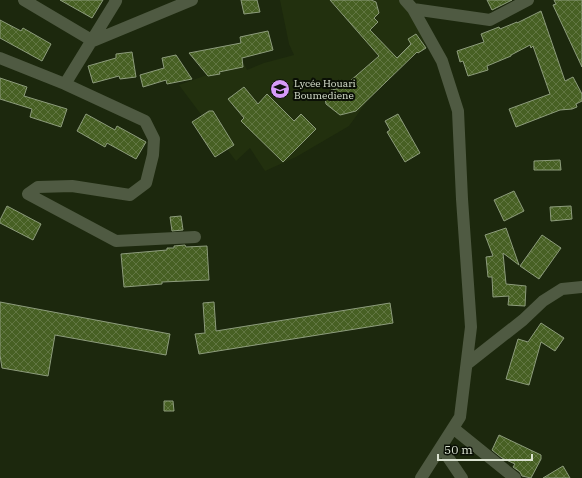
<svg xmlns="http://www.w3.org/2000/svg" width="582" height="478" font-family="'IBM Plex Serif',serif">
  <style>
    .built { fill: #22300e }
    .building { fill: url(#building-cross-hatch); stroke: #8d9c7c }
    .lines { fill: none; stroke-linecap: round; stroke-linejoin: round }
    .minor { stroke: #4f5a42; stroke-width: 12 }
    .labels { text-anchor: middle; stroke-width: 4; stroke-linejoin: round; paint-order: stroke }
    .poi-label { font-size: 10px; fill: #dae2d1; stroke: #0a0f05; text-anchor: start }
  </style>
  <defs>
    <pattern id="building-cross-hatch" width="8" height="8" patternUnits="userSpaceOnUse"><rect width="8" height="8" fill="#476023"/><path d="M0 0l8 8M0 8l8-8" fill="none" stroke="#617642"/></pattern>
  </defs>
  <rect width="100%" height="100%" fill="#1c280d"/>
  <path class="built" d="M280,0H405L413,9L426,47L408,60L373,93L349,126L296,157L265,171L250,148L236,161L179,85L243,62L247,70L264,63L294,55L289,44Z"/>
  <path class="building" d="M60,0H103L92,18Z
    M241,0H257L260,12L244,14Z
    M330,0H371L376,2L379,13L374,18L378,22L370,30L397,58L411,44L408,39L416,34L426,48L418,53L417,52L356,111L340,115L326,104L325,98L331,90L342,88L379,56Z
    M487,0H512L492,10Z
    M554,0H582V67L553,5L556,4Z
    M541,11L565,81L573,77L582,94V101L576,104L577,107L572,109L560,110L516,127L509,109L550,94L533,46L531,48L530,45L511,55V56L487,66L488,70L468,76L463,61L460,62L457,51L484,42L481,34L499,27L500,29L517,22V23Z
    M0,20L21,31L23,28L51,44L42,61L0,38Z
    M268,31L273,50L242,58L243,67L219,72L220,74L208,76L189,53L241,43L240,37Z
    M132,52L136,77L120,79L119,76L93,83L88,66L116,58V54Z
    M176,55L192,79L167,84L166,80L143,87L140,75L164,68L162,58Z
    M0,78L27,87L24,96L67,109L61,127L30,117L32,109L0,99Z
    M244,87L258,104L267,94L294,121L301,114L316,129L283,162L241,121L244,118L228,99Z
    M209,111H213L234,145L215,157L192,122Z
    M86,114L115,130L117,126L146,142L136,159L107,143L105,147L77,131Z
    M398,114L420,153L405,162L387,132L390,130L385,121Z
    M560,160L561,170H534V161Z
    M514,191L524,211L504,221L494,200Z
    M7,206L41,224L33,240L0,223V220Z
    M571,206L572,219L551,221L550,207Z
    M181,216L183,230L172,231L170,217Z
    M506,228L519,265L503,253L506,284L526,286L525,306L508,305L509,296L493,297L492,277H488L486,257L493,256L485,235Z
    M542,235L561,248L539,279L520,266Z
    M185,245L186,247L207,246L209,280L162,282V284L124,287L121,254L167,250V248H174V246Z
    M0,302L170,334L166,355L55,335L48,376L2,368L0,355Z
    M214,302L216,331L390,303L393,323L199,354L195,334L205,333L203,303Z
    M541,323L564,338L555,351L541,342L529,385L506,379L518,339L528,342Z
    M164,401H173L174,411H164Z
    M499,435L541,455V459L531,478L522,476L520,472L513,467L515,464L502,458L492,450Z
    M563,466L570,478H543Z"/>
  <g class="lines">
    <path class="minor" d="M24,0L93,41L192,0
      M405,0L413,9L442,61L458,111L462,199L471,327L460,417L421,478
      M413,9L490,20L528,0
      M0,58L65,84L145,121L154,139L153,155L146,183L130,195L72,186L38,187L28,194L116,241L195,237
      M65,84L116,1L115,0
      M467,364L523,320L543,301L562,289L582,287
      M453,428L515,478
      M441,447L462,478"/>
  </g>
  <defs>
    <g id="school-disc" transform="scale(1)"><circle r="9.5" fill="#d79bf9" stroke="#0a0f05"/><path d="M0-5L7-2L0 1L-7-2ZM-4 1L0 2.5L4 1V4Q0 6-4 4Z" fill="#111"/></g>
  </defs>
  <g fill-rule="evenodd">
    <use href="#school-disc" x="280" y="89"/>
  </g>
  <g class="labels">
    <g class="poi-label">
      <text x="294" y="87">Lycée Houari<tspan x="294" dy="12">Boumediene</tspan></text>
    </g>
  </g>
  <path d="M438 454v6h94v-6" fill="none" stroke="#dae2d1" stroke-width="2"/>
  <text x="444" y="454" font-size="12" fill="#dae2d1" stroke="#0a0f05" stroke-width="3" paint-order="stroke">50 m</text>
</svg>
